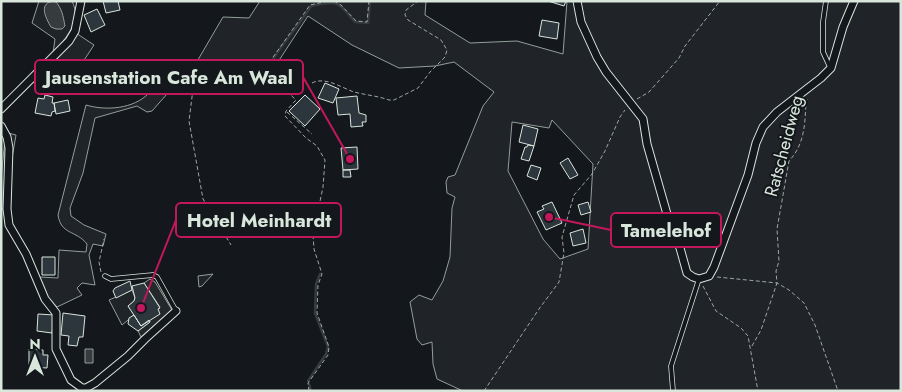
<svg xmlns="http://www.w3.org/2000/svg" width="902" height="392" font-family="Jost,sans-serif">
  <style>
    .green { fill: #202428; stroke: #939e99; fill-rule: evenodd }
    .parking { fill: #24282b; stroke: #939e99 }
    .water { fill: #363b3e; stroke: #939e99 }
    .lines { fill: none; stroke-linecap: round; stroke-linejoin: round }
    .stream { stroke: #363b3e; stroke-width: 2.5 }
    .building { fill: #2c363c; stroke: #d8e6dc }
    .service-casing { stroke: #d8e6dc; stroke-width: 5.5 }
    .minor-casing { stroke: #d8e6dc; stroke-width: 9 }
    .path { stroke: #9da8a2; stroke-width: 1; stroke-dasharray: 4 2.5; stroke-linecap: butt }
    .service { stroke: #14181c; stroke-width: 4 }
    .minor { stroke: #14181c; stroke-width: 7 }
    .labels { text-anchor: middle; stroke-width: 4; stroke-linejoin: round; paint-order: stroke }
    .street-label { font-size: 18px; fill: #d8e6dc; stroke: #14181c }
    .leader { fill: none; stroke: #c2185b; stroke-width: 2 }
    .callout-dot { fill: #c2185b; stroke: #14181c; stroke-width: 2 }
    .callout { fill: #14181c; stroke: #c2185b; stroke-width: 2 }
    .callout-label { font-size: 19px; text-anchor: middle; font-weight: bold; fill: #d8e6dc }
  </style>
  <rect width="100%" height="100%" fill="#14181c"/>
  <path class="green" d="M39,1H72C82,21 66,38 53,53L55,39L32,23Z
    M260,1H426L425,15L470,43L517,41L563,54L567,1H901V391H463L437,379L433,364L432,342L422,345L417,339L410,302L419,295L432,300L443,281L450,257L452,208L455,197L447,193L446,182L448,177L455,175L483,106L494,92L454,62L435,66L399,68L352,45L308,16L274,68C265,75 234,86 224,81L198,85L191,89L167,94L152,111L147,112L137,106L95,118L83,173L70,208L71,216L84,225L106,234L103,246L93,244L89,255L95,285L82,283L77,288L82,295L57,307L46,295L40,277L58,278L59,250L86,252L87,244C76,230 61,235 58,215L86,105C106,111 134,109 149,93H161L192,70L223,17L249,18ZM552,120L593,164L588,249L560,259L543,239L508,171L512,122L549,128Z
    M76,33L94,45L69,83L71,94L51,90L42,72Z
    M8,133L16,135L3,210L1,209V180L5,138Z
    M213,274L202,286L199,287L198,276Z
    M132,290L135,298L134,301L128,306L134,315L122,325L109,300Z"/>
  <path class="parking" d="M150,279L155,282L172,310L141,337L138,331L150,322L149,320L160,307L144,283Z"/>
  <path class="water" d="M55,1C62,8 63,16 65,26L62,29H56L51,27C45,17 38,2 55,1Z
    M85,349H93V363H85Z"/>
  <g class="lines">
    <path class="stream" d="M268,68C278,48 298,27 311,6C339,0 337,1 355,22L368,23L370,1
      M316,236L321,213
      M308,381L326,354L328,347L315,313L316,284L320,274
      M309,384L311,391"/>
  </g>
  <path class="building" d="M103,1H118L120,10L106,13Z
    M548,1H566L564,6Z
    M97,9L105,25L91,32L84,15Z
    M542,20L559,23L557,39L539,36Z
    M325,83L339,89L333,103L318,98Z
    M45,95L53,97L52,103H54L55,111L52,112L51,116L35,113L38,98L44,99Z
    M305,95L320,109L305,126L289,111Z
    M357,96L359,113L366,115V122H362L363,126L351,127L350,114L338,115L336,98Z
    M68,100L70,111L56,114L54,103Z
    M523,125L538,129L534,146L519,142Z
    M528,145L534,146L529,161L521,159L525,147H527Z
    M357,147L358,169L343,170L341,148Z
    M568,158L578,175L570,179L560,163Z
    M531,165L541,168L537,180L527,176Z
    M343,170H350L351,177H343Z
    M552,202L562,223L546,230L537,212L544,209L542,206Z
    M588,202L591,212L581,215L578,205Z
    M583,229L586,243L573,246L570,233Z
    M42,257H55V275H42Z
    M130,281L132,290L116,298L113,291L115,288Z
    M144,283L160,308L158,309L160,314L141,326L128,306L134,301L135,298L132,286Z
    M63,313L85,316L83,337H79L77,346L68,345L69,336L61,335Z
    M38,314L54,315L52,333L37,331Z
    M134,315L141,326L149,320L150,322L138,331L128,324L129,318Z
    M29,349L43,350V355H48L47,368L29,367Z"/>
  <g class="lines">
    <g class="service-casing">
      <path id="service" d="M826,1L823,22V52L830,67
        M105,276L111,279L153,275L157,277L176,311
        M673,391L671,366L699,279"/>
    </g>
    <g class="minor-casing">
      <path id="minor" d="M577,1L581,22L597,57L606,72L643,119L647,144L671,228L680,248L687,273L693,277L699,279L709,276L714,267L748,175L756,143L763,127L777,112L821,78L831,68L843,27L854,1
        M1,109L69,41L75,31L81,1
        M1,126L7,137L9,148L7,209L9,225L26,254L45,299L56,313V349L71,380L82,388H86L95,383L128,356L145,339L176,311"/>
    </g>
    <path class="path" d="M334,1L341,5L356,21L367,22L369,1
      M312,83C325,76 342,88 354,92C366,95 378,96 389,100H394L418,88L430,72L445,57L447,50L441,40L408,20L405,15L406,10L418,1
      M193,89L189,121L203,199L231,245
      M637,99L649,92L679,58L685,46L720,1
      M287,112L312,134
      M101,272L99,262L104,239
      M717,277L777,283L789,290L804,303L815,325L838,391
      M703,286L716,311L741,328L748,336L758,391
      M752,346L761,330L777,283L776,271L779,261L777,229L789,161C805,144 805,123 806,101L809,98
      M309,391L308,383L328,355L329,347L317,313L318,285L322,274L314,249L313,235L323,187L325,160L317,146L306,138L285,116L286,111L296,100L273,78L264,73V70L310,5L328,1
      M484,391L539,309L559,282L564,253L562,237L574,195L592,174L605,151L620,117L625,110"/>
    <use href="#service" class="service"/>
    <use href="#minor" class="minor"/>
  </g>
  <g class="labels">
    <g class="street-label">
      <text transform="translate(784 146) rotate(-75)" y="6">Ratscheidweg</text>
    </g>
  </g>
  <path class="leader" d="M350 159L303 77M141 308L176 220M549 217L611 230"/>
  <g class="callout-dot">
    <circle cx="350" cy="159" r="5"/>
    <circle cx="141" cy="308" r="5"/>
    <circle cx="549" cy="217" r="5"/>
  </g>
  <g class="callout">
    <rect x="35" y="60" width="268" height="34" rx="5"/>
    <rect x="176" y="203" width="165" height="34" rx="5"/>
    <rect x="611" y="213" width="110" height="34" rx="5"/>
  </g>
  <g class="callout-label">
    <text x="169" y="84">Jausenstation Cafe Am Waal</text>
    <text x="259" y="227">Hotel Meinhardt</text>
    <text x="666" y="237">Tamelehof</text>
  </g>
  <rect width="902" height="392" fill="none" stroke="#d8e6dc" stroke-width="5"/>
  <g transform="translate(35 357)" stroke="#14181c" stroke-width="4" paint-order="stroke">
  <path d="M0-4L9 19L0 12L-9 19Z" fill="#d8e6dc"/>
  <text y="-8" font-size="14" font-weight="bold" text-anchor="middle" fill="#d8e6dc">N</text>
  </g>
</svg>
